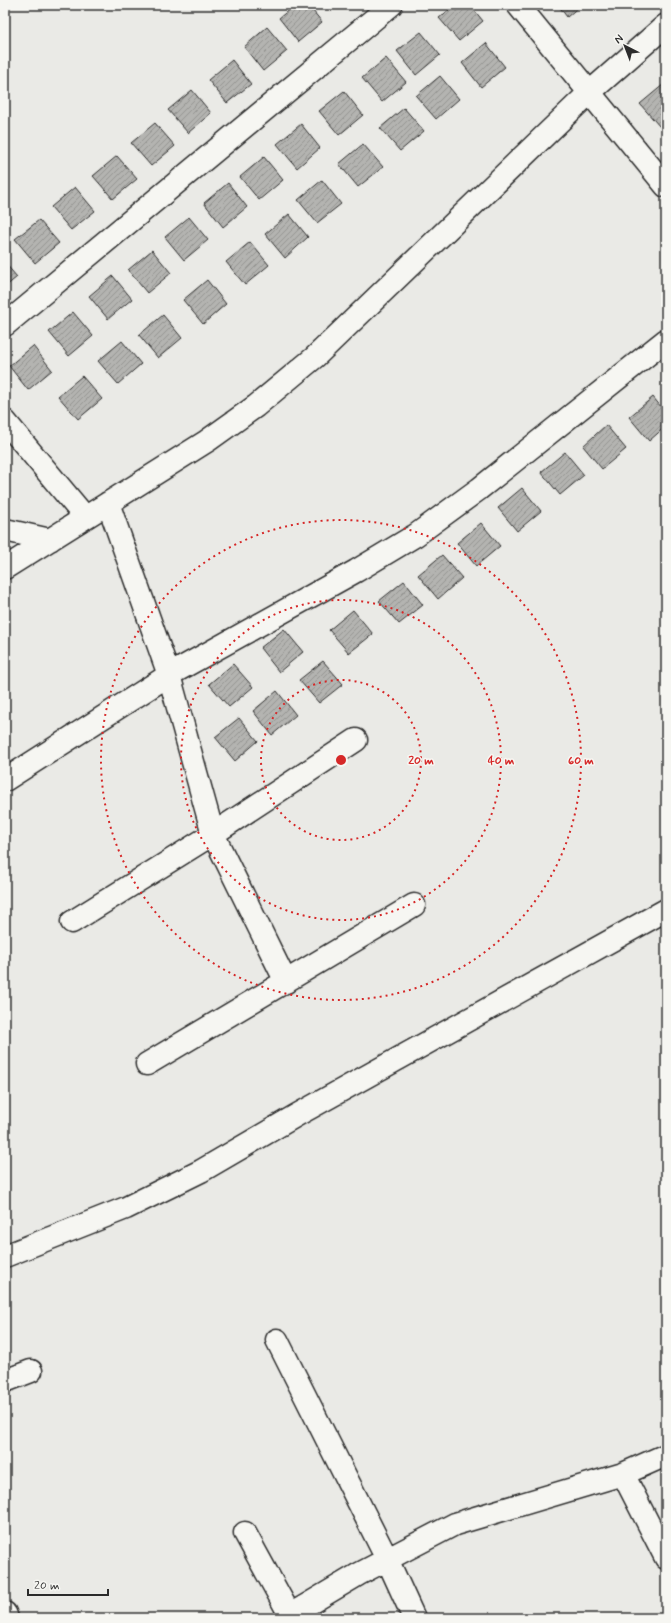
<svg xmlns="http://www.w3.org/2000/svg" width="671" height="1623" font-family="Mynerve,sans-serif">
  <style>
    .building { fill: url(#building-hatch); stroke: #2b2b2b }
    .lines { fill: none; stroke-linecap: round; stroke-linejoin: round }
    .minor-casing { stroke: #2b2b2b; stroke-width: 25 }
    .minor { stroke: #f6f6f2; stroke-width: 22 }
    .ring { fill: none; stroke: #d62828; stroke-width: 2; stroke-dasharray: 2 4 }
    .centre { fill: #d62828; stroke: #f6f6f2; stroke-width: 2 }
    .ring-label { font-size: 12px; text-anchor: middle; font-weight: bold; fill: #d62828; stroke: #f6f6f2; stroke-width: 3; stroke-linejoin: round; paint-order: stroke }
  </style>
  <defs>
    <pattern id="building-hatch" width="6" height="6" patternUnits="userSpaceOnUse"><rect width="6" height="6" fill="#b4b4b1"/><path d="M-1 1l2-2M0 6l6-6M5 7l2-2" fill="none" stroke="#939390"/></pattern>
  </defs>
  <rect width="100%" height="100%" fill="#eaeae6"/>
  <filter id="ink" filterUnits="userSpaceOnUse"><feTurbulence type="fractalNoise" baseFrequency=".025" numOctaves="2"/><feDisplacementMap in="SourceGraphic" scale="8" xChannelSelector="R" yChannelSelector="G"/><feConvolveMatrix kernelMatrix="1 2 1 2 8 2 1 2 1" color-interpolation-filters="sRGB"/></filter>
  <g filter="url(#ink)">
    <path class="building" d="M295,5H308L322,22L298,42L279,18Z
      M455,5H470L483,21L459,41L439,18Z
      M558,5H581L567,17Z
      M267,27L287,51L263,71L244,47Z
      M421,32L440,55L416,75L397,51Z
      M486,43L505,67L481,87L462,63Z
      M386,58L406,82L382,102L362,78Z
      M232,60L251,84L227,103L208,80Z
      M440,76L459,99L436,119L416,96Z
      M664,84L666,86V122L660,127L640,104Z
      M192,90L211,113L188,133L168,110Z
      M344,91L363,115L339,135L319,111Z
      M404,108L424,131L400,151L380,128Z
      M155,123L175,146L151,166L131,143Z
      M301,124L320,148L297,168L277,144Z
      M363,144L383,167L358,187L339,164Z
      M117,156L137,179L113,199L93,176Z
      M264,157L283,180L259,200L240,177Z
      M322,180L341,204L317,223L298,200Z
      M228,183L247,207L223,227L204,203Z
      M75,187L95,211L71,230L51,207Z
      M289,214L308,237L285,258L265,234Z
      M189,217L208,240L184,260L165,237Z
      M39,220L59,243L35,263L15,239Z
      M250,242L269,265L245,285L226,262Z
      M152,250L171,273L147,293L128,270Z
      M5,263L17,277L5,287Z
      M113,276L132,299L108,319L89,296Z
      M207,280L226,304L203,324L183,300Z
      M73,312L93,336L69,356L49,332Z
      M163,315L182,338L158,358L139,335Z
      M122,341L141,364L118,384L98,361Z
      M33,346L52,370L28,390L9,366Z
      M82,376L102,399L78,419L58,396Z
      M653,397L666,413V426L649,441L629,417Z
      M606,425L626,449L602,469L583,446Z
      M565,452L584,475L560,495L541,472Z
      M522,488L541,511L517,531L498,508Z
      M481,523L500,546L476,566L457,543Z
      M442,555L462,578L438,599L418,575Z
      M404,581L423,605L399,624L379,601Z
      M353,610L373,634L349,653L329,630Z
      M284,629L303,652L279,672L260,648Z
      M323,661L343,684L319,703L299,680Z
      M233,664L253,687L229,707L209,684Z
      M277,691L296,715L272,735L253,711Z
      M239,718L258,741L235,761L215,737Z"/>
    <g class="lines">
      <g class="minor-casing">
        <path id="minor" d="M518,5L666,186
          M5,325L391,5
          M5,421L85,517
          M108,503L169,675L213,834L286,982
          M5,530L50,540
          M5,568L207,441L256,406L315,357L590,92L666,25
          M5,780L169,675L356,571L416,535L479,489L666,340
          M72,922L213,834L356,740
          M147,1064L414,905
          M5,1256L126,1208L201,1171L297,1115L666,910
          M277,1340L387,1559L414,1618
          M5,1381L31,1371
          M623,1474L666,1455
          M245,1533L290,1615
          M5,1613L7,1618
          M285,1618L359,1574L455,1524L623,1474L666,1558"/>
      </g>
      <use href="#minor" class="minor"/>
    </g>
  </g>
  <g class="ring">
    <circle cx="341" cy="760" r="80"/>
    <circle cx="341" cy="760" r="160"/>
    <circle cx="341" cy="760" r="240"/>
  </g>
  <circle cx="341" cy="760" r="6" class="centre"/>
  <g class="ring-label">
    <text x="421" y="764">20 m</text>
    <text x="501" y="764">40 m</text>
    <text x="581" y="764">60 m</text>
  </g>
  <rect width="671" height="1623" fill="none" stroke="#f6f6f2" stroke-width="20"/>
  <rect x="10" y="10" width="651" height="1603" fill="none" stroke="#2b2b2b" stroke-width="1.5" filter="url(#ink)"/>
  <g transform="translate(625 46) rotate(318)" stroke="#f6f6f2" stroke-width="3" paint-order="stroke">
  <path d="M0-3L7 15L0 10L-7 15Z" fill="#2b2b2b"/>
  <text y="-6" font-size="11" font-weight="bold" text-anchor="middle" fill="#2b2b2b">N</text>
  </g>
  <path d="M28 1589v6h80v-6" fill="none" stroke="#2b2b2b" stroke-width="2"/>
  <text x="34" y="1589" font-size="12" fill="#2b2b2b" stroke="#f6f6f2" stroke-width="3" paint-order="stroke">20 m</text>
</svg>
